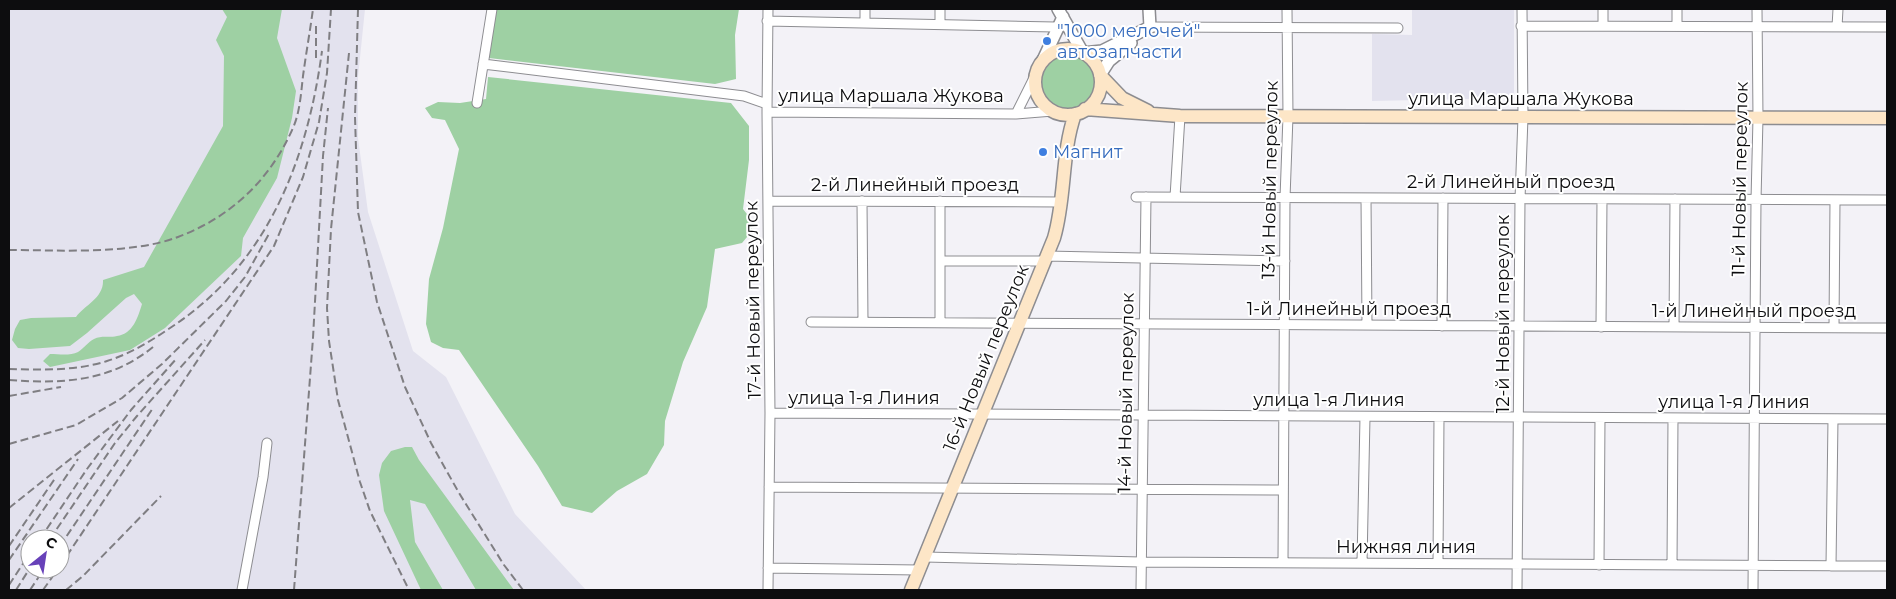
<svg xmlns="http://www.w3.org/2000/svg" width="1896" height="599" font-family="Montserrat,sans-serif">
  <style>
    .built { fill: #e3e2ee; fill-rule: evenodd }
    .green { fill: #9ed0a3 }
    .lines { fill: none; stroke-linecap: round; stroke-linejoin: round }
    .minor-casing { stroke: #8d8d91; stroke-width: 11 }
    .tertiary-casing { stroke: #8d8d91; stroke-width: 14 }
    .secondary-casing { stroke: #8d8d91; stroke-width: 15 }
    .minor { stroke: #fff; stroke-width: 9 }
    .tertiary { stroke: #fff; stroke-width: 11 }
    .secondary { stroke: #fde6c7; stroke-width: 12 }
    .rail { stroke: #7f7e82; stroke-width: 2; stroke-dasharray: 8 4; stroke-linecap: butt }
    .shop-dot { fill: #3f7fe0; stroke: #fff; stroke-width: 2 }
    .labels { text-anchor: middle; stroke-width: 4; stroke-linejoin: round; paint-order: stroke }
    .shop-label { font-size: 18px; fill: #366cbe; stroke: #fff; text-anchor: start }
    .street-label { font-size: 18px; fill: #0d0d0f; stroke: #fff }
  </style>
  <rect width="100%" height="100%" fill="#f3f2f7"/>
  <path class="built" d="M9,9H365L358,77V138L368,212L413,351L446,377L515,514L586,590H9ZM30,539H60V569H30Z
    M1412,9H1514V98L1372,101V34L1412,35Z"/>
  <path class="green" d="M222,9H282L277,38L296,91L292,118L277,178L243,238L241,256L165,328L130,350L50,367L43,361L50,354C59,354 70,356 78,352C84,348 88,342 94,339C102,335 108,338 117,336C133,334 138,317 142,304L134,294L126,298L87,333L70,346L29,349L18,348L12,340L15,329L20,320L31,318L76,317C85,305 104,298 103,280L144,267L223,126L224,56L216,40L227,17Z
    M496,9H739L735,35L736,79L715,84L489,58Z
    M1039 82a28 28 0 1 1 56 0a28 28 0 1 1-56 0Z
    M488,77L731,103L749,126V160L743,209L750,218L752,231L742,243L715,249L707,307L683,362L665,421L664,445L647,474L617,491L592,513L562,506L538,466L459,350L443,348L431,342L426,324L429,279L443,228L459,149L445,120L432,118L425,108L438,102L460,103L486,99Z
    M405,447H412L419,460L514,590H476L425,504L410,500L415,542L443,590H421L384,511L379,475L382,463L391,451Z"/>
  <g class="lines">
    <g class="minor-casing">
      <path id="minor" d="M768,9L767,112L770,413L768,590
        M767,21L1055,27L1056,31
        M865,23V9
        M940,24V9
        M1521,26L1887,27
        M1603,26V9
        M1677,26V9
        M1150,27L1398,28
        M1837,27L1838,9
        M483,64L744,96L767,104
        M477,103L492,9
        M767,112L1016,114L1053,111
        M1016,114L1035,76
        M1136,197L1887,200
        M1175,197L1180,116
        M1366,198L1367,325
        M768,201L1061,202
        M862,201L863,322
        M1046,256L1285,261
        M941,261H1044
        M811,322L1887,328
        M940,322V201
        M1442,326L1443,198
        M1601,327L1602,199
        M1674,327L1675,199
        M1834,327L1835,200
        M770,413L1887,419
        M769,487L1283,490
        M925,557L1141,562L1887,566
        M1283,563L1285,198L1288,116L1287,9
        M1362,563L1365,417
        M1438,563L1439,417
        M1599,565L1600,418
        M1672,565L1673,418
        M1831,566L1833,419
        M768,568L919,570
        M242,590L263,477L267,443
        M1141,590L1146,197
        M1517,590L1520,199L1523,117L1522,9
        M1753,590L1756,200L1758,118L1757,9"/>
    </g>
    <g class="tertiary-casing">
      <path id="tertiary" d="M1058,9L1083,53L1102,51L1150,27
        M1149,9L1150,27
        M1043,60L1063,17
        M1100,75L1109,61L1131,43"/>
    </g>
    <g class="secondary-casing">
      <path id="secondary" d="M1035 82a33 33 0 1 1 66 0a33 33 0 1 1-66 0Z
        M1100,75L1122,98L1148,111
        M1085,109L1180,116L1887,118
        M911,590L1054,238C1066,197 1061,154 1075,114"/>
    </g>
    <use href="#minor" class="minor"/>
    <use href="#tertiary" class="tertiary"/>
    <use href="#secondary" class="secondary"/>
    <path class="rail" d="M358,9L355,117L358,212L377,302L405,387L431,443L459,493L504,565L523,590
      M316,26V61
      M349,53L331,229L327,308L329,341L338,400L360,482L370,511L409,590
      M9,250C60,250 130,255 178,237C231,217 270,180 293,128C300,112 301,93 303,76C306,54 310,31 313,9
      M9,369C41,370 76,371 107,361C129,354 148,343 167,330C266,267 307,163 322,51
      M9,380C62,384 110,382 153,347
      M9,396L61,387
      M9,444L76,425L122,398L162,364L226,301L245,277L270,232
      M9,508L118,421
      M40,539L87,469L131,410L177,358
      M50,539L115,443L137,416L205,340
      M9,546L56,477
      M60,546L153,408
      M9,560L78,459
      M60,566L274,246L303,177L319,122L327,73L331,9
      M9,585L30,553
      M16,590L30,568
      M30,590L44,569
      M43,590L58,569
      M66,590L83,576L161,496
      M294,590L313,338L323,156L328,108"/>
  </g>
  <g class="shop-dot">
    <circle cx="1047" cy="41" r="5"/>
    <circle cx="1043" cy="152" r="5"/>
  </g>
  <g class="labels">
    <g class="shop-label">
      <text x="1057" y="37">"1000 мелочей"<tspan x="1057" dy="21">автозапчасти</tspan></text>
      <text x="1053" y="158">Магнит</text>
    </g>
    <g class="street-label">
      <text x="891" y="102">улица Маршала Жукова</text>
      <text x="1521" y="105">улица Маршала Жукова</text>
      <text transform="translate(1740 179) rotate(-89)" y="6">11-й Новый переулок</text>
      <text transform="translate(1270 180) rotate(-89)" y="6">13-й Новый переулок</text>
      <text x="1511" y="188">2-й Линейный проезд</text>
      <text x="915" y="191">2-й Линейный проезд</text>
      <text transform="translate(753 300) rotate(-91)" y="6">17-й Новый переулок</text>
      <text x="1349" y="315">1-й Линейный проезд</text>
      <text x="1754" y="317">1-й Линейный проезд</text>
      <text transform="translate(1503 314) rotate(-90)" y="6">12-й Новый переулок</text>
      <text transform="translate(986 358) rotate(-68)" y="6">16-й Новый переулок</text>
      <text transform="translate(1126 393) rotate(-89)" y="6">14-й Новый переулок</text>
      <text x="864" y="404">улица 1-я Линия</text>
      <text x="1329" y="406">улица 1-я Линия</text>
      <text x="1734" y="408">улица 1-я Линия</text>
      <text x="1406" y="553">Нижняя линия</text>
    </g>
  </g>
  <rect width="1896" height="599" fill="none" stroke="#0d0d0f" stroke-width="20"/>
  <g transform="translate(45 554) rotate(30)"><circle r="24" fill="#ffffff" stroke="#9e9e9f"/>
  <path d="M0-4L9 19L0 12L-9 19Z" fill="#6741b9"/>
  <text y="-8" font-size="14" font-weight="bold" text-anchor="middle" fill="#0d0d0f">С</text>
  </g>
</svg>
